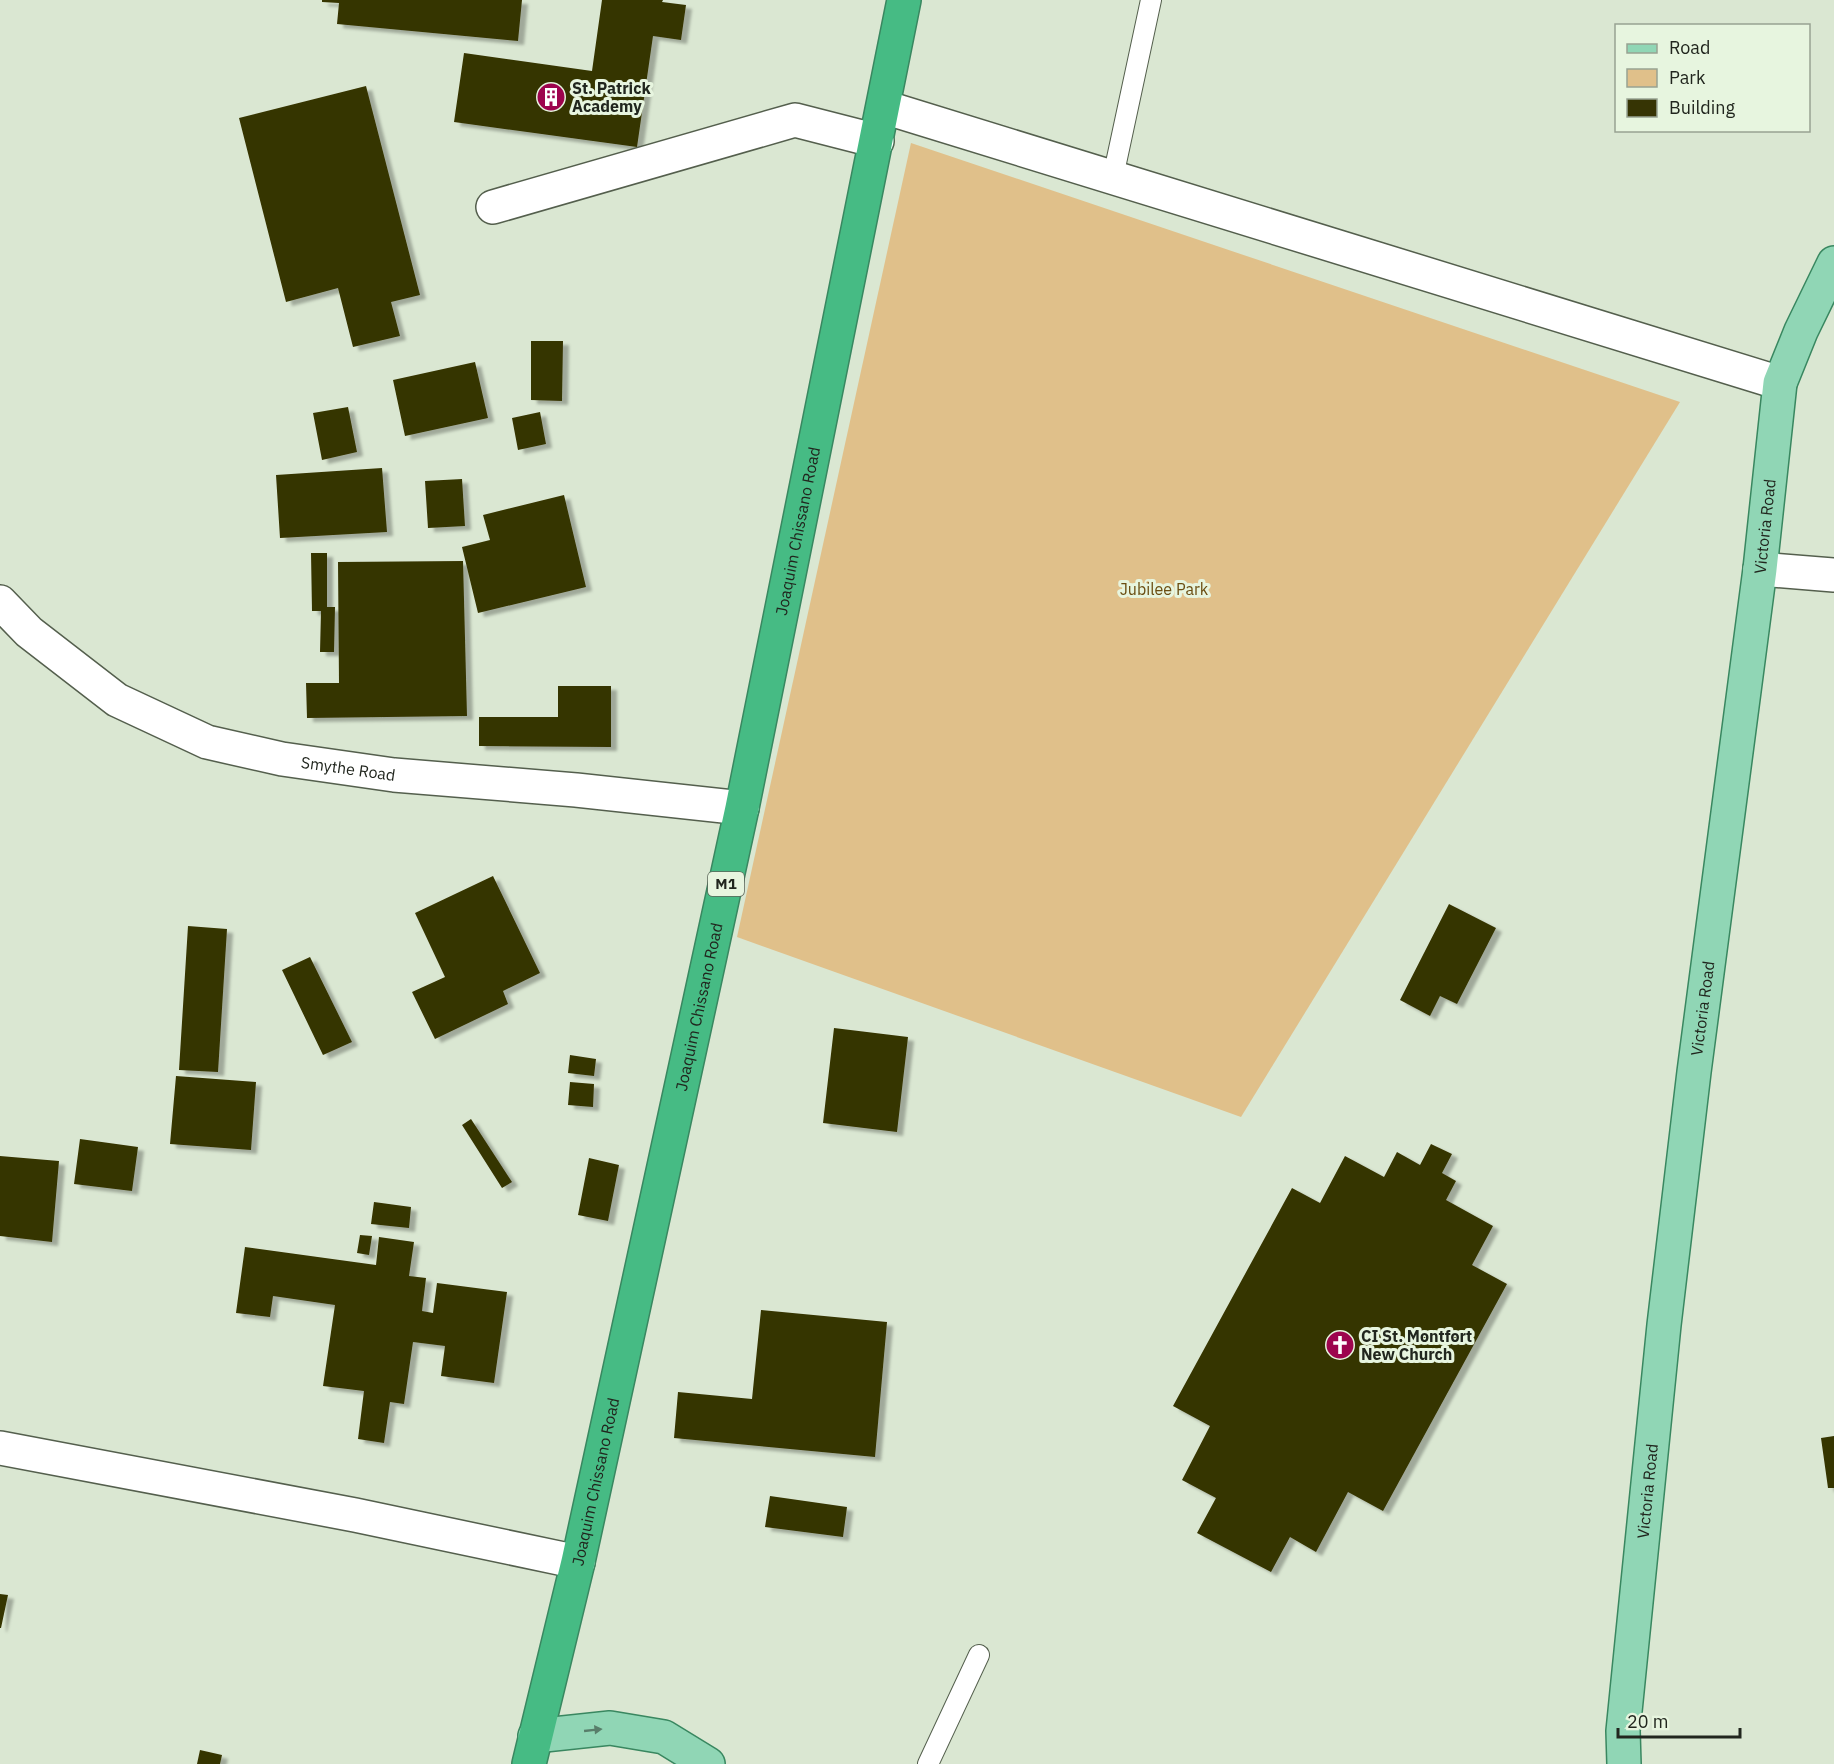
<svg xmlns="http://www.w3.org/2000/svg" width="1834" height="1764" font-family="'IBM Plex Sans',sans-serif">
  <style>
    .green { fill: #e0c08a }
    .building { fill: #363404; filter: url(#shadow) }
    .lines { fill: none; stroke-linecap: round; stroke-linejoin: round }
    .lane-casing { stroke: #545f4d; stroke-width: 22 }
    .street-casing { stroke: #545f4d; stroke-width: 36 }
    .secondary-casing { stroke: #545f4d; stroke-width: 36 }
    .primary-casing { stroke: #398760; stroke-width: 36 }
    .highway-casing { stroke: #398760; stroke-width: 36 }
    .lane { stroke: #fff; stroke-width: 20 }
    .street { stroke: #fff; stroke-width: 33 }
    .secondary { stroke: #fff; stroke-width: 33 }
    .primary { stroke: #90d6b5; stroke-width: 33 }
    .highway { stroke: #46bb84; stroke-width: 33 }
    .oneway { fill: #587e6a }
    .labels { text-anchor: middle; stroke-width: 6; stroke-linejoin: round; paint-order: stroke }
    .shield { fill: #e7f5df; stroke: #5c6458; stroke-width: 1.5 }
    .shield-label { font-size: 15px; font-weight: bold; fill: #21261e }
    .poi-label { font-size: 16px; font-weight: bold; fill: #21261e; stroke: #e7f5df; text-anchor: start }
    .street-label { font-size: 16px; fill: #21261e; stroke: #e7f5df }
    .park-label { font-size: 16px; fill: #6a4d11; stroke: #e7f5df }
  </style>
  <defs>
    <filter id="shadow"><feDropShadow dx="6" dy="4" stdDeviation="1.5" flood-color="#0004"/></filter>
  </defs>
  <rect width="100%" height="100%" fill="#dae7d2"/>
  <path class="green" d="M911,143L1680,402L1241,1117L737,937Z"/>
  <path class="building" d="M322,0H522L518,41L337,24L339,3L322,2Z
    M602,0H663L662,2L686,5L681,40L653,36L637,147L454,122L464,53L592,71Z
    M366,86L420,295L391,302L400,336L353,347L338,288L286,302L239,118Z
    M531,341H563L562,401L531,400Z
    M475,362L488,418L405,436L393,380Z
    M348,407L357,452L322,460L313,413Z
    M540,412L546,444L518,450L512,418Z
    M382,468L387,532L280,538L276,475Z
    M462,479L465,526L428,528L425,481Z
    M564,495L586,587L478,613L462,547L490,540L483,515Z
    M311,553H327V607H335L334,652H320L321,611H312Z
    M463,561L467,716L307,718L306,683H339L338,562Z
    M558,686H611V747L479,746V717H558Z
    M493,876L540,973L503,991L508,1004L435,1039L412,992L445,977L415,913Z
    M1449,904L1496,928L1457,1004L1440,996L1430,1016L1400,1000Z
    M188,926L227,929L218,1072L179,1070Z
    M310,957L352,1042L323,1055L282,970Z
    M834,1028L908,1037L897,1132L823,1123Z
    M570,1055L596,1059L594,1076L568,1073Z
    M176,1076L256,1082L251,1150L170,1144Z
    M570,1082L594,1084L593,1107L568,1105Z
    M471,1119L512,1182L502,1188L462,1125Z
    M80,1139L138,1147L132,1191L74,1184Z
    M1431,1144L1452,1154L1442,1173L1456,1181L1446,1200L1493,1226L1472,1265L1507,1284L1383,1511L1348,1492L1316,1552L1290,1537L1271,1572L1197,1533L1216,1498L1182,1480L1210,1426L1173,1406L1292,1188L1320,1203L1345,1156L1384,1177L1397,1152L1420,1165Z
    M0,1156L59,1161L52,1242L0,1236Z
    M589,1158L619,1165L608,1221L578,1215Z
    M374,1202L411,1207L409,1228L371,1224Z
    M360,1235L372,1236L369,1255L357,1253Z
    M379,1237L414,1242L409,1276L426,1278L422,1311L433,1313L437,1283L507,1292L494,1383L441,1376L445,1346L413,1342L404,1404L390,1402L384,1443L358,1439L364,1391L323,1386L335,1305L273,1296L270,1317L236,1313L245,1247L376,1265Z
    M761,1310L887,1322L875,1457L674,1438L678,1392L752,1399Z
    M1834,1436V1488H1828L1821,1438Z
    M770,1496L847,1507L843,1537L765,1527Z
    M0,1594L8,1595L1,1628H0Z
    M200,1750L222,1755L220,1764H197Z"/>
  <g class="lines">
    <g class="lane-casing">
      <path id="lane" d="M1113,177L1151,0
        M928,1764L979,1655"/>
    </g>
    <g class="street-casing">
      <path id="street" d="M493,207L795,120L877,141
        M1760,569L1834,575
        M0,1448L355,1515L578,1562"/>
    </g>
    <g class="secondary-casing">
      <g id="secondary">
        <path d="M884,107L1780,383"/>
        <path id="s1" d="M0,602L29,632L117,700L207,742L282,759L394,775L576,790L742,808"/>
      </g>
    </g>
    <g class="primary-casing">
      <g id="primary">
        <path d="M535,1736L610,1728L664,1737L708,1764"/>
        <path id="s2" d="M1624,1764L1623,1731L1664,1325L1694,1072L1760,569L1780,383L1801,331L1834,263"/>
      </g>
    </g>
    <g class="highway-casing">
      <g id="highway">
        <path id="s3" d="M529,1764L578,1562L742,808L904,0"/>
      </g>
    </g>
    <use href="#lane" class="lane"/>
    <use href="#street" class="street"/>
    <use href="#secondary" class="secondary"/>
    <use href="#primary" class="primary"/>
    <use href="#highway" class="highway"/>
  </g>
  <defs><path id="oneway-solid" d="M-6-.8H1V-3.2L6.5 0L1 3.2V.8H-6Z" transform="scale(1.5)"/></defs>
  <use class="oneway" href="#oneway-solid" transform="translate(593 1730) rotate(-6)"/>
  <defs>
    <g id="building-disc" transform="scale(1.5)"><circle r="9.5" fill="#9d044e" stroke="#e7f5df"/><path d="M-4-6H4V6H1V3H-1V6H-4ZM-2.5-4.3h1.7v1.8h-1.7ZM.8-4.3h1.7v1.8H.8ZM-2.5-1h1.7V.8h-1.7ZM.8-1h1.7V.8H.8Z" fill="#fff"/></g>
    <g id="church-disc" transform="scale(1.5)"><circle r="9.5" fill="#9d044e" stroke="#e7f5df"/><path d="M-1.2-6h2.4v3.5h3.3v2.4h-3.3V6h-2.4V-.1h-3.3v-2.4h3.3Z" fill="#fff"/></g>
  </defs>
  <g fill-rule="evenodd">
    <use href="#building-disc" x="551" y="97"/>
    <use href="#church-disc" x="1340" y="1345"/>
  </g>
  <g class="labels">
    <rect class="shield" x="708" y="872" width="36" height="24" rx="4.5"/>
    <g class="shield-label">
      <text x="726" y="889">M1</text>
    </g>
    <g class="poi-label">
      <text x="572" y="94">St. Patrick<tspan x="572" dy="18">Academy</tspan></text>
      <text x="1361" y="1342">CI St. Montfort<tspan x="1361" dy="18">New Church</tspan></text>
    </g>
    <g class="street-label">
      <text dy="6" stroke="none"><textPath href="#s2" startOffset="1246">Victoria Road</textPath></text>
      <text dy="6" stroke="none"><textPath href="#s3" startOffset="1262">Joaquim Chissano Road</textPath></text>
      <text dy="6" stroke="none"><textPath href="#s1" startOffset="396">Smythe Road</textPath></text>
      <text dy="6" stroke="none"><textPath href="#s3" startOffset="776">Joaquim Chissano Road</textPath></text>
      <text dy="6" stroke="none"><textPath href="#s2" startOffset="760">Victoria Road</textPath></text>
      <text dy="6" stroke="none"><textPath href="#s3" startOffset="290">Joaquim Chissano Road</textPath></text>
      <text dy="6" stroke="none"><textPath href="#s2" startOffset="274">Victoria Road</textPath></text>
    </g>
    <g class="park-label">
      <text x="1164" y="595">Jubilee Park</text>
    </g>
  </g>
  <rect x="1615" y="24" width="195" height="108" fill="#e7f5df" stroke="#98a292" stroke-width="1.5"/>
  <rect x="1627" y="44" width="30" height="9" fill="#90d6b5" stroke="#98a292" stroke-width="1.5"/>
  <text x="1669" y="54" font-size="18" fill="#21261e">Road</text>
  <rect x="1627" y="69" width="30" height="18" fill="#e0c08a" stroke="#98a292" stroke-width="1.5"/>
  <text x="1669" y="84" font-size="18" fill="#21261e">Park</text>
  <rect x="1627" y="99" width="30" height="18" fill="#363404" stroke="#98a292" stroke-width="1.5"/>
  <text x="1669" y="114" font-size="18" fill="#21261e">Building</text>
  <path d="M1618 1728v9h122v-9" fill="none" stroke="#21261e" stroke-width="3"/>
  <text x="1627" y="1728" font-size="18" fill="#21261e" stroke="#e7f5df" stroke-width="4.5" paint-order="stroke">20 m</text>
</svg>
